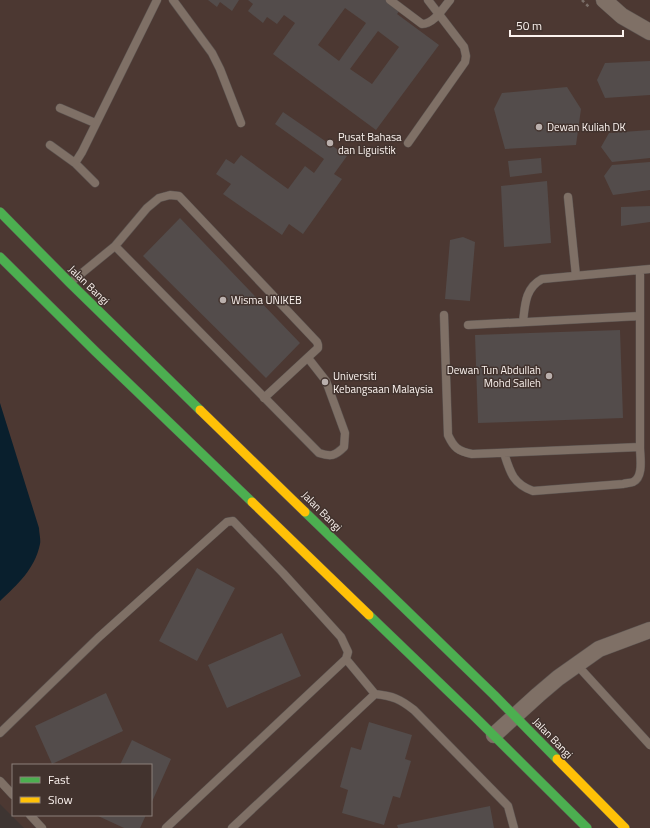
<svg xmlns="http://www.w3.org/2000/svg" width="650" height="828" font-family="'Titillium Web',sans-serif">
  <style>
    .built { fill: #4c3832; fill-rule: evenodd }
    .water { fill: #091f2d }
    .building { fill: #534c4b; fill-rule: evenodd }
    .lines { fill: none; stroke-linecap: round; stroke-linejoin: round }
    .lane-casing { stroke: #5c5451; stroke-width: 9 }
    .street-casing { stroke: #5c5451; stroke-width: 17 }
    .fast-casing { stroke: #5c5451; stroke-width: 10 }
    .slow-casing { stroke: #5c5451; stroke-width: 10 }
    .path { stroke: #7a6e68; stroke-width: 2.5; stroke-dasharray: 3 3; stroke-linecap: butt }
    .lane { stroke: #7f7066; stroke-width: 8 }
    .street { stroke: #7f7066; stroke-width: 16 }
    .fast { stroke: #4caf50; stroke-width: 9 }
    .slow { stroke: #ffc107; stroke-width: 9 }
    .poi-dot { fill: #bab0ad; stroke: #42332e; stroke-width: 1.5 }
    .labels { text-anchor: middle; stroke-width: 3; stroke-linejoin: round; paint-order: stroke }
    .poi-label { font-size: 11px; fill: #fcf3ef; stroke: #42332e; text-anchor: start }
    .street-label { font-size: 11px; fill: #fcf3ef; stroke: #42332e }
  </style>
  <rect width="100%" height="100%" fill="#3e3532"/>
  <path class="built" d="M0,0H650V828H24L0,804ZM13,765H151V815H13Z"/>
  <path class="water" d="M0,403L39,528C39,533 41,539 40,544C35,569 17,585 0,601Z"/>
  <path class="building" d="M208,0H239L232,11L220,2L217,7Z
    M248,0H389L401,9L397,14L439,45L376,130L273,54L295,23L284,15L277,24L267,17L263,23L248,11L253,4ZM345,8L366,23L339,61L318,45ZM378,31L399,47L372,84L350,69Z
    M650,61V95L605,98L597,80L605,63Z
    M567,87L581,109L576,145L505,149L494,109L502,93Z
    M283,112L347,156L334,174L342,179L303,234L289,224L282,235L223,194L231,184L216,174L226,159L234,164L241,155L288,189L305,166L314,173L324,159L275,124Z
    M650,130V158L612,162L601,147L609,133Z
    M541,158L542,173L510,177L508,161Z
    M650,162V190L613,195L604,176L612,165Z
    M547,181L551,243L504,247L501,186Z
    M650,206V222L621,226V207Z
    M180,218L300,343L266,378L143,256Z
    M463,237L475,242L470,301L445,299L450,240Z
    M620,330L623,418L478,423L475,335Z
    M197,568L235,588L197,661L159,641Z
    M282,633L301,676L227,708L208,665Z
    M106,693L123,731L52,764L35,726Z
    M369,722L412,735L405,759L411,761L400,798L393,796L384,825L342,813L348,790L340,787L351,747L361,750Z
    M132,740L171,759L151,804V765H120Z
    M490,806L494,828H398L397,825Z
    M96,815H146L140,828H124Z"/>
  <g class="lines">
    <g class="lane-casing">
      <path id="lane" d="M173,0L212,53L220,69L241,123
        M390,0L422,24C434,24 443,8 450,0
        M60,108L95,123
        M408,143L465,62L466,56L464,47L428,0
        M50,145L75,163
        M95,183L75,163L82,152L157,0
        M568,197L576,276
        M115,246L319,453C331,457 335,456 344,447L345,433L326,381L308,358
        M71,282L115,246L147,208L159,198L170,195L179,196L317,342L318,345V348L264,398
        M444,315L448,435C454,448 458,451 472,454L640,447V270
        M523,322C525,305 525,288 542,279L650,269
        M468,325L640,316
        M504,453C510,472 513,484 533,491L623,484C626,483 631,483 633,482C644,477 640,457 640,447
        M346,659L375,694C393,696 400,699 414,710L508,806L514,828
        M577,665L650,745
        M0,733L98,638L227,522L233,521L283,573L341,637L348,652L346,659L166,828
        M0,781L13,795
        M30,815L42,828
        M232,828L375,694"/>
    </g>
    <g class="street-casing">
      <path id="street" d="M604,0L622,16L650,32
        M494,735L538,695L558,678L599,649L650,630"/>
    </g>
    <g class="fast-casing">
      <path id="fast" d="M0,212L70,283L200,410
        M0,257L96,352L252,502
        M305,512L494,695L557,759
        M369,615L475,717L587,828"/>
    </g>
    <g class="slow-casing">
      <path id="slow" d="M200,410L305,512
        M252,502L369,615
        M557,759L625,828"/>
    </g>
    <path class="path" d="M582,0L590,8"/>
    <use href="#lane" class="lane"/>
    <use href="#street" class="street"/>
    <use href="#fast" class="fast"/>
    <use href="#slow" class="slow"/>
  </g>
  <g class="poi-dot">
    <circle cx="539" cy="127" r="4"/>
    <circle cx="330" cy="143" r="4"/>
    <circle cx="223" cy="300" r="4"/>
    <circle cx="549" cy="376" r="4"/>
    <circle cx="325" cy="382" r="4"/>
  </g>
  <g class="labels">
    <g class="poi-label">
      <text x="547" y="131">Dewan Kuliah DK</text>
      <text x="338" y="141">Pusat Bahasa<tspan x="338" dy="13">dan Liguistik</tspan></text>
      <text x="231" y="304">Wisma UNIKEB</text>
      <text x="541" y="374" text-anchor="end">Dewan Tun Abdullah<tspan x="541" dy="13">Mohd Salleh</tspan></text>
      <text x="333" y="380">Universiti<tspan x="333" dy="13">Kebangsaan Malaysia</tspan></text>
    </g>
    <g class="street-label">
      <text transform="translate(89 285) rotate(44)" y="4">Jalan Bangi</text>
      <text transform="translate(322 511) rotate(45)" y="4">Jalan Bangi</text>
      <text transform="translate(553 738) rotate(46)" y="4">Jalan Bangi</text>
    </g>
  </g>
  <rect x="12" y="764" width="140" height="52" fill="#42332e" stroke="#8c807b"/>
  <rect x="20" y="777" width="20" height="6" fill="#4caf50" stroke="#8c807b"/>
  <text x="48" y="784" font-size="12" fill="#fcf3ef">Fast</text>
  <rect x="20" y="797" width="20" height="6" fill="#ffc107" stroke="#8c807b"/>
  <text x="48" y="804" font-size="12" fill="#fcf3ef">Slow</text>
  <path d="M510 30v6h113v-6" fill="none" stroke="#fcf3ef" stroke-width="2"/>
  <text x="516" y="30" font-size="12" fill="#fcf3ef" stroke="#42332e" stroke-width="3" paint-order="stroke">50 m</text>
</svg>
